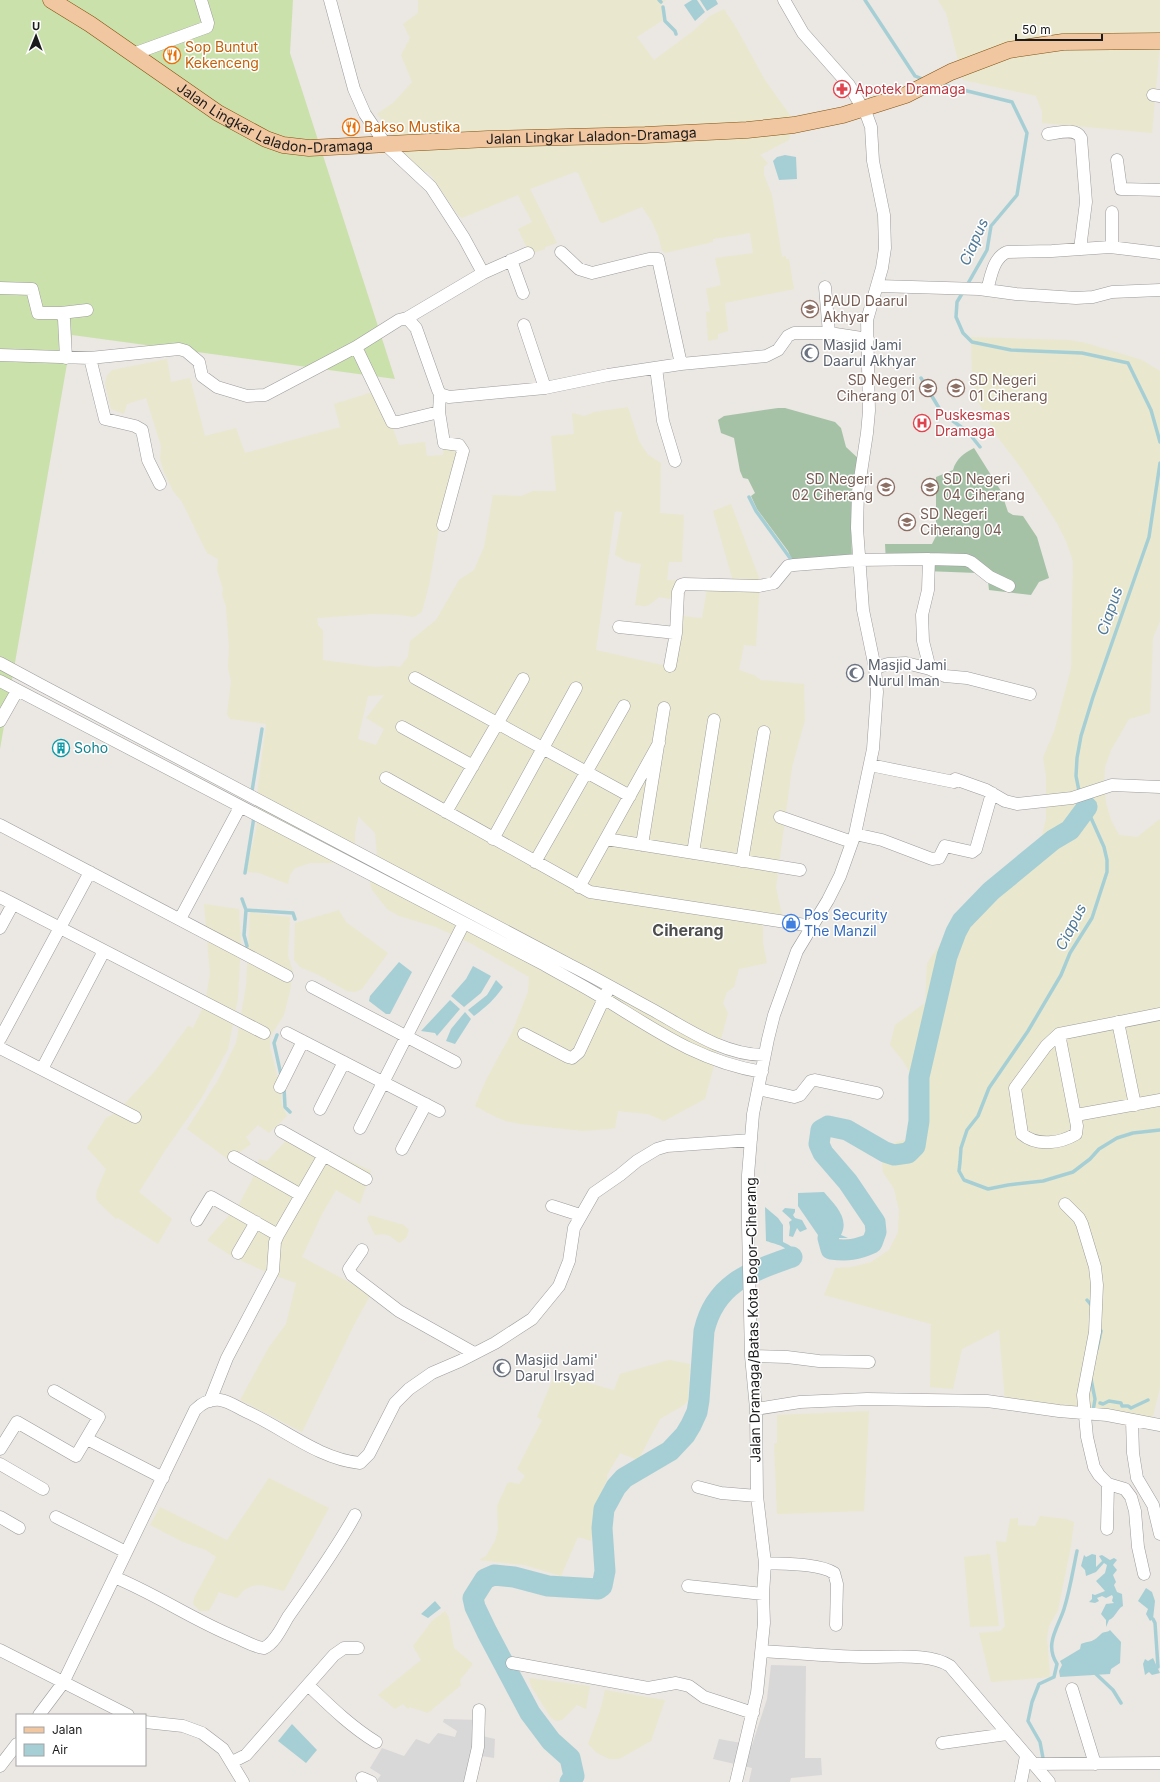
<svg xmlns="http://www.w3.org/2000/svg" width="1160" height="1782" font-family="Inter,sans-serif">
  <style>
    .residential { fill: #d9d8d8 }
    .farmland { fill: #e9e8ce; fill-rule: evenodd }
    .grass { fill: #cbe1ac }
    .cemetery { fill: #a5c2a7 }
    .water { fill: #a6cfd5 }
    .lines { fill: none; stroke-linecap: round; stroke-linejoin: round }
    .stream { stroke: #a6cfd5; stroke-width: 3.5 }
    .river { stroke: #a6cfd5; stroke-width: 21 }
    .minor-casing { stroke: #9c9c9c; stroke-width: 13 }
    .major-casing { stroke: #825210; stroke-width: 17 }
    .minor { stroke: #fff; stroke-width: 12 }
    .major { stroke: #f1c7a1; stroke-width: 16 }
    .labels { text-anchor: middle; stroke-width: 3; stroke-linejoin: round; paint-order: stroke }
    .food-label { font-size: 14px; fill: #c56008; stroke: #fff; text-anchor: start }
    .health-label { font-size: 14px; fill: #be3a42; stroke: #fff; text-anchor: start }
    .street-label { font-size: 14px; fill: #1b1b1b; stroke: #fff }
    .education-label { font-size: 14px; fill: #785e54; stroke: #fff; text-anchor: start }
    .worship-label { font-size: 14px; fill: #5b616d; stroke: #fff; text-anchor: start }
    .culture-label { font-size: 14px; fill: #0d838f; stroke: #fff; text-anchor: start }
    .shop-label { font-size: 14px; fill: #366cbe; stroke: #fff; text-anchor: start }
    .water-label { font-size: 15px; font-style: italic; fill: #507a98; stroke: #fff }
    .quarter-label { font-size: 16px; font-weight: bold; fill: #4e4e4e; stroke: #fff }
  </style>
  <rect width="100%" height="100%" fill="#ebe7e2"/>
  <path class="residential" d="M771,1665L806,1666L805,1758H821L822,1775L791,1778L790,1782H749L752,1768L713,1759L719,1739L752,1745L767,1699Z
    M444,1719L480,1720L478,1735L495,1739L494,1758L475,1755L473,1782H380L377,1780L381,1775L370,1768L382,1748L404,1756L416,1739L429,1744L438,1733L455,1737L457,1731L443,1722Z"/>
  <path class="farmland" d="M418,0H666L661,4L663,20L637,37L654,60L692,32L710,16L724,9L737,29L765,80L795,122L789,140L760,155L768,163L764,167V175L772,195L782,257L786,256V259H789L794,289L725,303L728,331L718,334V339L708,341L706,312L710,311L706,289L721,285L715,258L753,253L750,233L713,239V242L665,253L662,250L658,235L651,220L642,207L603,223L600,222L578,173L575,172L530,189L557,243L545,247V249L530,254L518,229L532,222L518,195L462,218L458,215L432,177L427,172L420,171L407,158L393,134L377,114L394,102L412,82L401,55L410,38L403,24L418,13Z
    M938,0H1160V45L1152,133L1042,123V111L1036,96L963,80L946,13Z
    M971,337L1069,340L1086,343L1142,360L1160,371V621L1153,638L1150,713L1129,719L1111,750L1105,767L1104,785L1106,803L1111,820L1119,835L1137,837L1160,819V1388L1152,1420L1005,1401L999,1330L962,1349L953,1389L930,1387L931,1324L824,1295L835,1268L852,1267L871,1262L889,1250L898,1232L899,1210L894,1189L883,1172L881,1152L896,1142L907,1139L912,1120L913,1078L903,1061L890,1045L895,1025L925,1003L927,963L949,932L957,913L992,899L1004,884L1014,867L1029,854L1041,839L1046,819V777L1043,757L1054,732L1071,669L1073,561L1066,541L1057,523L1022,469L996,435L976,398L972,378Z
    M167,359L171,382L190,378L205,436L236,428L245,453L340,427L334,404L379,390L399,445L425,442L427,456L443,455L444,447L463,448L442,511L429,585L422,612L414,617L400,615L374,614L317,618L318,625L323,630V660L375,667L393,666L400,667L408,657L410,641L436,620L459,580L474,570L484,547L493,495L521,496L533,491H556L551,436L574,434L572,413L585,416L594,412L628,407L639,441L648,455L661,463L660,513L684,515L682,562H669L667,580L680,581L677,600L659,597L649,605L644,606L635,605L641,564L626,561L615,555L622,512L615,511L596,650L671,667L680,616L702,618L707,589L733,581L713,511L731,504L760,580L756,646L744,645L739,670L754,675L761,680L804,684L805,720L792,767L776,887L784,924L763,918V943L767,963L739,969L734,987L727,992L723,1003L728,1013L705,1099L664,1121L648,1114L618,1111L615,1128L609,1129L583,1131L520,1124L505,1121L490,1114L475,1106L486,1080L512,1032L528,992L529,977L472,944L436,927L399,916L387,909L372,890L369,879L371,868L377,854L375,833L359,817V814L355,833V844L363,856L348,863H310L295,868L290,875L288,884L259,873L246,872L257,825L258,786L266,724L230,719L227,714L231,682L228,668L229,647L226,606L222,595L223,589L217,570L218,559L207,553L182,502L173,491L164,472L160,459L161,446L146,398L127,404L124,414L111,409L105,384L107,375L112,370ZM384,695L366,718L384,729L376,745L358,739L368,696Z
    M204,904L239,909L241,943L238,998L228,1049L201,1099L166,1149L139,1192L172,1219L158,1244L118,1218L116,1219L99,1203L96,1198L97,1190L106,1169L87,1148L106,1118L116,1113L155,1071L188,1026L193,1028L205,1003L210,974Z
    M339,910L346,922L388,953L362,989L355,992L347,991L317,974L300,967L294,960L295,923Z
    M250,912L290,917L288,956L293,971L291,976V987L284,1015L270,1037V1047L280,1087L282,1105L287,1116L269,1133L258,1125L246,1137L251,1144L229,1160L187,1129L218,1080L236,1043L246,986Z
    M292,1134L371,1171L360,1204L336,1190L322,1214L302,1257L371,1294L355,1323L302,1432L240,1400L269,1347L286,1324L296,1283L273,1275L233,1257L207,1240L239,1204L252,1180L259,1159L267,1161Z
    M369,1215L404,1225L409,1230L406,1238L399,1243L390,1236L384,1234L375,1235L367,1219Z
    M669,1360L690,1364L688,1401L684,1405L660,1419L638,1460L620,1453L607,1475V1480L597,1502L591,1541L578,1537L561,1576L524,1565L479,1560L486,1556L495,1541L498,1530L497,1506L507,1484L510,1482L519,1484L525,1476L517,1469L542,1420L537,1417L555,1374L614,1390L620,1374Z
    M869,1411L864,1511L777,1514L774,1444L777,1443V1415Z
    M269,1478L329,1508L284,1591L261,1585L252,1586L244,1590L237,1598L219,1592L209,1611H200L193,1604L194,1598L216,1557L206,1550L183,1542L150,1525L160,1507L227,1540Z
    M1040,1516L1066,1519L1074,1522L1071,1546L1058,1610L1049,1626L1047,1637L1050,1677L991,1682L979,1633L1000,1631L1005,1626L996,1541L1006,1542L1010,1519L1018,1518V1525L1035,1526Z
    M990,1554L999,1626L970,1627L964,1557Z
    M445,1611L449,1618L454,1648L473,1664L460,1680L461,1685L428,1713L410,1707L408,1709L403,1704L395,1709L378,1695L421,1660L413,1646L432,1621Z
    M529,1678L590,1686L586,1709L577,1705L562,1720L556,1721L551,1718L531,1686Z
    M605,1690L665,1700L651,1741L619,1759H609L597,1753L588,1744L600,1711Z"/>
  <path class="grass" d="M0,0H293L290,53L395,379L72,335L0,749Z"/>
  <path class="cemetery" d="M778,408H785L835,422L841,428L846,447L861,461L851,526L852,559L793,562L788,551L757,509L751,496L755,493L748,479L743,478L740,471L734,438L721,433L718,420L724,416Z
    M974,448L1001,491L1008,512L1013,515L1023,516L1037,537L1049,578L1039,582L1031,595L989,590L988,581L977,573L925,571V563H886L885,544H932L936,536V477L953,470C956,459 964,453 974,448Z"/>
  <path class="water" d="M692,0H697L705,12L695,21L684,5Z
    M700,0H716L718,4L707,11Z
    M785,155L796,157L797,179L779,180L773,161L777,157Z
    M399,962L412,972L390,1014H386L369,1001L370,996Z
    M473,966L491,976L481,993L464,1007L451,996L466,979Z
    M496,980L503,987C495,999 486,1007 474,1016L468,1010L487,995Z
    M450,1000L460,1009L437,1036L435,1033L421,1031Z
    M465,1012L471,1019L455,1044L446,1041L451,1029Z
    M824,1192C834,1204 850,1218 841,1235L848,1238H820L798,1206V1193Z
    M765,1207L778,1218L783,1225V1242C792,1246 801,1252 799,1263L793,1261C787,1245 781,1246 766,1241Z
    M785,1208L795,1209V1212L793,1215L795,1218L802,1220L807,1229L800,1232L797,1228L793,1237L789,1236L790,1227L789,1222L792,1220L782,1211Z
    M1092,1554L1096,1555V1567L1102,1561L1099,1556L1102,1555L1110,1560L1114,1558L1117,1560L1113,1565L1117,1570L1113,1575L1116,1582L1114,1585L1117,1592L1122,1594L1123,1606C1117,1609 1116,1617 1109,1620L1106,1627V1620L1101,1614L1106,1604L1114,1603L1112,1601L1113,1597L1112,1595L1106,1598L1102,1596L1097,1598L1099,1601L1095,1603L1089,1602L1092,1599V1594L1095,1595L1105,1591L1096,1581L1105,1573L1107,1565L1104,1563L1096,1572L1086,1576L1085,1570L1081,1566L1084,1555L1086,1557Z
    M1146,1588L1152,1592L1155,1601L1153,1619L1150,1621L1146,1614L1148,1609L1138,1601Z
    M435,1601L441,1608L428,1618L421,1614Z
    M1110,1630L1121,1642L1120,1663L1111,1669L1110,1674L1060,1677L1059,1671L1062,1665L1060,1661L1080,1649L1081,1644C1092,1640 1092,1643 1101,1634C1104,1631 1107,1633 1110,1630Z
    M1153,1658L1160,1673L1152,1675L1149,1672L1145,1675L1143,1664L1145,1659L1148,1661Z
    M292,1724L317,1750L306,1763L278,1741Z"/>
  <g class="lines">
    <path class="stream" d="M659,0L661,2
      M865,0L915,76L925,80
      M663,7L665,21L675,31L676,34
      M939,84L1012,102L1027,133L1017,195L991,226L987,250L966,287
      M963,292L957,302L956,317L963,333L972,342L1011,350L1082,353L1128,363L1151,410L1160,442
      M921,378L942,413L968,432L980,447
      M1160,463L1149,537L1093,697L1081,736L1077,758L1076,776L1079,791L1104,847L1107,860V872L1092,918L1070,953L1061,975L1028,1031L989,1088L978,1116L967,1130L961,1148L960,1162L959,1171L964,1180L988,1189L1008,1185L1043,1181L1073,1172L1090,1159L1099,1149L1117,1138L1133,1133L1160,1130
      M749,497L756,511L790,558
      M252,791L262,729
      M245,873L254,817
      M242,899L246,910
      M247,946L244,935L246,910L293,913L295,919
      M277,1035L274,1043L281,1075
      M284,1087L285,1107L290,1112
      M1087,1300L1092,1306
      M1097,1349L1101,1331
      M1091,1379L1095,1399L1093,1411
      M1100,1403L1103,1404L1109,1401L1121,1403L1122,1406H1128L1131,1408L1148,1400
      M1153,1619L1155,1623L1158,1667
      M1096,1674L1113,1690L1121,1703
      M1043,1758L1040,1742L1028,1721L1032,1702L1039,1684L1054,1677L1057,1664C1044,1644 1058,1628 1064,1609C1070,1590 1073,1570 1077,1551"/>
    <path class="river" d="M828,1238L831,1249C847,1251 857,1250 872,1243L876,1232L875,1222L848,1182L823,1153L819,1144L821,1130L828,1126L847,1130L885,1152L894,1155L908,1153L915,1146L919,1121V1077L947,956L956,932L962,921L991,891L1053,840L1070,830L1087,807
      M570,1782L574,1776L570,1758L551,1741L530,1713L487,1632L475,1607L473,1598L485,1579L494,1575L514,1577L548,1586L598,1589L602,1586L605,1571L602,1528L604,1509L616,1487L624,1478L670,1451L685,1435L691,1425L697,1412L699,1400L704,1331C715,1283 750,1272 792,1257"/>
    <g class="minor-casing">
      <path id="minor" d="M330,0L354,89L365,114L386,145L431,187L464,238L483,273
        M133,54L207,27L208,23L201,0
        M1153,95L1160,96
        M1048,134C1058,133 1076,127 1081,138L1086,202L1080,249
        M1117,160L1121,189L1160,190
        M1112,247V212
        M561,252L579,269L592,273L649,259H658L681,364
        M511,260L523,293
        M878,286L979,289L1016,294L1076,298L1093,297L1112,292L1160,290
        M825,287L829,333
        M0,288L32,289L38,313H61L64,319L66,358
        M987,290C991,277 993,258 1007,252L1052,251L1110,247L1160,253
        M61,313L87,310
        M407,318L483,273L528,253
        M524,325L545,388
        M356,347L392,422H398L439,412
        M0,355L90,358L179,349L186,351L199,362L202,376L217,387L247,396L265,395L356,347L399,320L407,318L416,328L438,390L440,394L449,397L545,388L608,375L681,364L766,356L778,350L788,336L794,333H829L868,339
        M90,358L105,419L135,426L142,430L148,460L160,484
        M656,368L663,421L675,461
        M440,394L439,412L444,443L459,445L463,451L443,525
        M929,559L928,590L922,615L923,641L930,669
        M619,627L676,633
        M0,663C189,765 379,865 570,965C598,979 625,995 653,1010C687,1029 724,1055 764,1055
        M670,666L676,633L678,592L681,585L684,584L759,586L774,583L788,566L794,565L858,560L929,559L966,560L971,562L990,577L1009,586
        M875,668L888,664L906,663L930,669L945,676L967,678L1030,694
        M415,678L630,796
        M0,681L545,965C564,976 584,986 603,998C657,1031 698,1061 762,1072
        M0,721L17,691
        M402,727L473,766
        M870,765L954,782L955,779L986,790L1005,801L1017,804L1072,798L1112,785L1160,787
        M386,778L590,892L812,926
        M446,812L523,679
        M780,817L852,842
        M0,825L287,976
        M855,834L882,840L932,859L939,858L945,846L972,852L976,849L992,793
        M493,839L576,688
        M606,839L800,870
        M642,845L664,708
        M693,853L714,720
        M742,861L764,732
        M535,862L624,706
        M579,887L659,743
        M0,897L264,1033
        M180,919L240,807
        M0,928L13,904
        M312,987L455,1062
        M1118,1022L1135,1105
        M287,1033L439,1111
        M524,1034L568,1057L572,1058L579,1052L607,992
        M1059,1034L1077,1126L1076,1134C1061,1143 1037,1147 1022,1134L1015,1088L1046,1046L1059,1034L1160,1014
        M0,1039L90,872
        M0,1048L135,1117
        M42,1069L104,951
        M280,1087L303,1041
        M758,1089L794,1097L800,1095L811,1081L815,1080L877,1093
        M320,1109L344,1062
        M1076,1115L1160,1100
        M360,1128L464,923
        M281,1131L366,1179
        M402,1149L426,1104
        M234,1157L301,1195
        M1065,1204L1079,1218L1082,1224L1095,1267L1097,1285L1095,1332L1083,1395L1087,1437L1094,1467L1099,1475L1108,1484L1125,1489L1131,1497L1135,1511L1138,1547L1144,1574
        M552,1206L580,1215
        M197,1220L211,1197L278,1235
        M362,1250L349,1269L352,1275L399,1311L474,1353
        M238,1253L256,1222
        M751,1356L787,1357L819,1361L869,1362
        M210,1401L227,1358L273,1271L275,1242L278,1235L324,1155
        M756,1409L800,1402L867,1399L987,1401L1059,1411L1107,1415L1160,1425
        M1132,1420L1133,1453L1137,1478L1153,1505L1160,1534
        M87,1439L163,1478
        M0,1449L17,1422L76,1456L99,1417L54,1391
        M0,1464L43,1489
        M698,1487L721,1493L757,1496
        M0,1517L19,1528
        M56,1517L126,1552
        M1107,1529L1108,1484
        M765,1563C783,1564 819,1563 834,1573L837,1584L836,1625
        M114,1577C156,1594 193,1620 235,1637C245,1641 254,1647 264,1648C275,1643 282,1627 288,1617C311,1584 336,1550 355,1515
        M688,1586L763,1594
        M0,1650L128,1715
        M762,1651C796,1653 830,1656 863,1657C888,1658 929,1652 950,1666L1049,1782
        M512,1663L648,1688L676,1683L689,1686L704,1697L753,1713
        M308,1685C329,1705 350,1726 376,1742
        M1072,1689L1095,1764
        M39,1715L63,1683L195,1410C202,1403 210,1399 220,1400C228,1401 237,1407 245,1411C282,1427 318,1459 360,1463L369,1454L395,1403L409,1389L432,1373L460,1361L495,1343L532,1319L559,1286L569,1261L574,1228L594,1193L620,1175L637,1161L657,1149L667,1146L751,1140
        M145,1722L183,1726L202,1733L223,1749L243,1782
        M942,1743L1007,1734
        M232,1762L246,1755L334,1655L344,1648H358
        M1033,1764L1160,1763
        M0,1766L17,1744
        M362,1778L371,1782
        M470,1782L478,1747L479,1710
        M736,1782L757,1693L764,1623L763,1594L765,1563L757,1496L756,1409L751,1356L748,1225V1175L753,1114L768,1039L774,1015L797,951L828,900L840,876L855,834L873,749L877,692L875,668L863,610L857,528L858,492L867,433L869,411L867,320L882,268L885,248L884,215L873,161L871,127L867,116L849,85L803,33L784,0
        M1021,1782L1026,1756"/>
    </g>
    <g class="major-casing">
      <g id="major">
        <path id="s1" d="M51,0L90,24L218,113L266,139L283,145L309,148L488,139L645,135L747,130L794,125L843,115L906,95L951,72L1009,50L1063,42L1160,41"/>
      </g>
    </g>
    <use href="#minor" class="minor"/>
    <use href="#major" class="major"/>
  </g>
  <defs>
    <g id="restaurant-ring" transform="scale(0.9)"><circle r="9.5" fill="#fff" stroke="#e8710a" stroke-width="1.5"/><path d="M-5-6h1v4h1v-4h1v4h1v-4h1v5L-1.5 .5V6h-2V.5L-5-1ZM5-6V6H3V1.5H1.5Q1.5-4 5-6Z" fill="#e8710a"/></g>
    <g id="pharmacy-ring" transform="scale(0.9)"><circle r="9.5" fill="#fff" stroke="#e0444e" stroke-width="1.5"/><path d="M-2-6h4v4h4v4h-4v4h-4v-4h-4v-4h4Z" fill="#e0444e"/></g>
    <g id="school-ring" transform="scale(0.9)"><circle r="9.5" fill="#fff" stroke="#8d6e63" stroke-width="1.5"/><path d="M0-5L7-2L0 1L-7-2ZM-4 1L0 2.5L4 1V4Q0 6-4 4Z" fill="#8d6e63"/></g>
    <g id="mosque-ring" transform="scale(0.9)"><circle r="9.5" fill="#fff" stroke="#6b7280" stroke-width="1.5"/><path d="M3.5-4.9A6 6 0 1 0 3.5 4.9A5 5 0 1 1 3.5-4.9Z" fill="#6b7280"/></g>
    <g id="hospital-ring" transform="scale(0.9)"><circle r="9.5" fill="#fff" stroke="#e0444e" stroke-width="1.5"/><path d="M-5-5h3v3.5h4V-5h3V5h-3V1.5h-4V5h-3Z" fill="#e0444e"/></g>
    <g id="building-ring" transform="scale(0.9)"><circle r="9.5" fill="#fff" stroke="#0f9aa8" stroke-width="1.5"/><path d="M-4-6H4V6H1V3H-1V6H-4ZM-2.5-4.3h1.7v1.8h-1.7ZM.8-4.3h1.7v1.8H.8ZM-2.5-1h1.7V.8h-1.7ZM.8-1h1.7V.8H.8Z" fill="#0f9aa8"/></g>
    <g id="shop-ring" transform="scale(0.9)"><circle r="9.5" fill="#fff" stroke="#3f7fe0" stroke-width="1.5"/><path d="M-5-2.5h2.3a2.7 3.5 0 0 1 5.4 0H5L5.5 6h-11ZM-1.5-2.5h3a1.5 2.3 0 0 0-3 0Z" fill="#3f7fe0"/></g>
  </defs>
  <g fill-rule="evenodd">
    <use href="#restaurant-ring" x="172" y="55"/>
    <use href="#pharmacy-ring" x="842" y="89"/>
    <use href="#restaurant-ring" x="351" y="127"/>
    <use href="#school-ring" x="810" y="309"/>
    <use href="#mosque-ring" x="810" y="353"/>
    <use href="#school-ring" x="928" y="388"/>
    <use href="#school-ring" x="956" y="388"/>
    <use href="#hospital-ring" x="922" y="423"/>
    <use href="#school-ring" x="886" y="487"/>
    <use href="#school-ring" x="930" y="487"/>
    <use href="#school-ring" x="907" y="522"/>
    <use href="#mosque-ring" x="855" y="673"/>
    <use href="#building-ring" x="61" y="748"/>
    <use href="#shop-ring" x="791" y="923"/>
    <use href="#mosque-ring" x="502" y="1368"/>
  </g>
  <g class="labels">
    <g class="food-label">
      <text x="185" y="52">Sop Buntut<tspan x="185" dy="16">Kekenceng</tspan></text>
      <text x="364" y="132">Bakso Mustika</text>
    </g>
    <g class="health-label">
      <text x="855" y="94">Apotek Dramaga</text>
      <text x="935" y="420">Puskesmas<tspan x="935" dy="16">Dramaga</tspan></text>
    </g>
    <g class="street-label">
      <text dy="5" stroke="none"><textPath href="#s1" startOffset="259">Jalan Lingkar Laladon-Dramaga</textPath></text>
      <text dy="5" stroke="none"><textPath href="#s1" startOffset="583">Jalan Lingkar Laladon-Dramaga</textPath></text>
      <text transform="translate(753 1320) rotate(-91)" y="5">Jalan Dramaga/Batas Kota Bogor–Ciherang</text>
    </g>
    <g class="education-label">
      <text x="823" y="306">PAUD Daarul<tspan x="823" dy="16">Akhyar</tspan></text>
      <text x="915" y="385" text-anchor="end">SD Negeri<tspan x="915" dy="16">Ciherang 01</tspan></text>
      <text x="969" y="385">SD Negeri<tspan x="969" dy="16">01 Ciherang</tspan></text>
      <text x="873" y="484" text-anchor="end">SD Negeri<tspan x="873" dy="16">02 Ciherang</tspan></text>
      <text x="943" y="484">SD Negeri<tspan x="943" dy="16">04 Ciherang</tspan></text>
      <text x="920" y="519">SD Negeri<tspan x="920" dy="16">Ciherang 04</tspan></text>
    </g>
    <g class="worship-label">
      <text x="823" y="350">Masjid Jami<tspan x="823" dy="16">Daarul Akhyar</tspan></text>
      <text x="868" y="670">Masjid Jami<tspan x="868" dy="16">Nurul Iman</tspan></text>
      <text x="515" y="1365">Masjid Jami'<tspan x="515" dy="16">Darul Irsyad</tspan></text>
    </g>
    <g class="culture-label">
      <text x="74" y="753">Soho</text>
    </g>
    <g class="shop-label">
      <text x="804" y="920">Pos Security<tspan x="804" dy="16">The Manzil</tspan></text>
    </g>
    <g class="water-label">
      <text transform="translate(974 242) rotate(-66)" y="5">Ciapus</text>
      <text transform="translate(1110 611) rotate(-71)" y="5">Ciapus</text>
      <text transform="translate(1071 927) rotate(-63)" y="5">Ciapus</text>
    </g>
    <g class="quarter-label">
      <text x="688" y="936">Ciherang</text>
    </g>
  </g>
  <rect x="16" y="1714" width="130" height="52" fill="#ffffff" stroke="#a4a4a4"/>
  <rect x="24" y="1727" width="20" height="6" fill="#f1c7a1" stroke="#a4a4a4"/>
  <text x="52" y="1734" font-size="12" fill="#1b1b1b">Jalan</text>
  <rect x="24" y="1744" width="20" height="12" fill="#a6cfd5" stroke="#a4a4a4"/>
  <text x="52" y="1754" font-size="12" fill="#1b1b1b">Air</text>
  <g transform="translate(36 36) rotate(1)" stroke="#ffffff" stroke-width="3" paint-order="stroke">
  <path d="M0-3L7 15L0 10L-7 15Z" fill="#1b1b1b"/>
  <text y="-6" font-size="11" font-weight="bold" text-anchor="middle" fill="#1b1b1b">U</text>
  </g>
  <path d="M1016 34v6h86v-6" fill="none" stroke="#1b1b1b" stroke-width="2"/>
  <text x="1022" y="34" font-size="12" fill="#1b1b1b" stroke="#ffffff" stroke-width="3" paint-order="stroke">50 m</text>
</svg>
